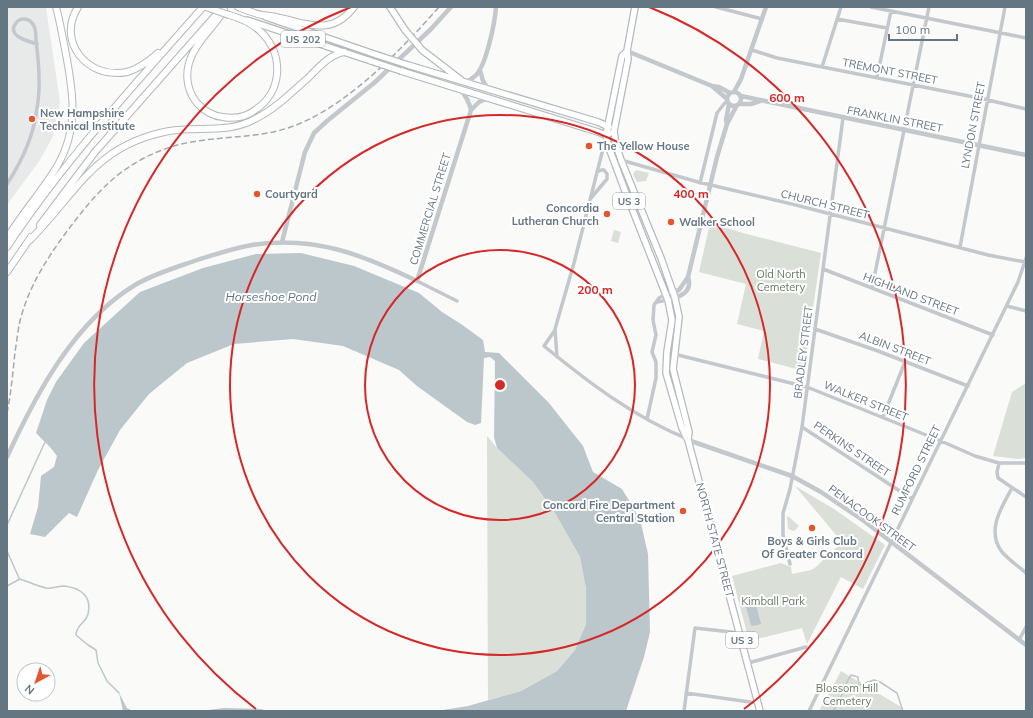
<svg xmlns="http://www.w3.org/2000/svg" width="1033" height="718" font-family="Mulish,sans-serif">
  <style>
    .built { fill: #e8e9e9 }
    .green { fill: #dadfd7 }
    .water { fill: #bbc7cb }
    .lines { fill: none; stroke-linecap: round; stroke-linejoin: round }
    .stream { stroke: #bbc7cb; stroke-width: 1.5 }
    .primary-casing { stroke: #b5babe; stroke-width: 8 }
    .motorway-casing { stroke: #b4b9bd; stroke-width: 8 }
    .minor { stroke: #c3c8cc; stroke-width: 3.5 }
    .tertiary { stroke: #c3c8cc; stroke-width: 4.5 }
    .primary { stroke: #fff; stroke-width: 5.5 }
    .motorway { stroke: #fff; stroke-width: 6 }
    .rail { stroke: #a2aab0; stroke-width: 1.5; stroke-dasharray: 6 3; stroke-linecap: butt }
    .primary-bridge-casing { stroke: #b5babe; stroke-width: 8; stroke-linecap: butt }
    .motorway-bridge-casing { stroke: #b4b9bd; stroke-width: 8; stroke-linecap: butt }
    .primary-bridge { stroke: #fff; stroke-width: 5.5 }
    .motorway-bridge { stroke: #fff; stroke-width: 6 }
    .ring { fill: none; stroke: #d62828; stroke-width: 2 }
    .poi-dot { fill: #e4572e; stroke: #fff; stroke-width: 1.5 }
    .labels { text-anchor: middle; stroke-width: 4; stroke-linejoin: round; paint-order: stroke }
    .shield { fill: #fff; stroke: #939fa8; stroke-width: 1 }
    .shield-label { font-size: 10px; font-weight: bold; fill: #657683 }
    .street-label { font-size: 11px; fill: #657683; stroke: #fff }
    .poi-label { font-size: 11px; font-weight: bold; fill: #657683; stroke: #fff; text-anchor: start }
    .park-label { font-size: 11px; fill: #687a64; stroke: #fff }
    .water-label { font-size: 12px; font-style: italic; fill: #60757c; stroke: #fff }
    .centre { fill: #d62828; stroke: #fff; stroke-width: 2 }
    .ring-label { font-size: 12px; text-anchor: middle; font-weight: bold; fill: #d62828; stroke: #fff; stroke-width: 4; stroke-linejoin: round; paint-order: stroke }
  </style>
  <rect width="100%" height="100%" fill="#fafaf8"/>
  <path class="built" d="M7,7H46L60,102L53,136L40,160L7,205Z"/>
  <path class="green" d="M636,170L649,173L646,181L637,182L633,174Z
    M710,223L743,233L821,253L804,371L758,359L764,331L737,324L746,284L699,272Z
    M614,230L621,232L618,243L611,241Z
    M1026,383V458L1019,459L993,456L1012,392Z
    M487,436L497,448L533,482L555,513L580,557L586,589V624L575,650L557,671L521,691L488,700Z
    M795,486L834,509L885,545L863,589L841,577L807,644L802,628L749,641L732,576L781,563L791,567L792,574L811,570L816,567L842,542Z
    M788,516L799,526L794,531L788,529L787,517Z
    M841,671L901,707L904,711H819Z"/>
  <path class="water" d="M301,253L354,266L419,293L442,312L461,324L483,340L485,352L499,353L549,403L583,446L593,472L622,489L640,519L648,554L650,632L644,657L626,711H436L468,706L521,691L557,671L575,650L586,624V589L580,557L555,513L533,482L497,448L494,437L495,361L490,357L484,358L481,423L475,425L467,422L417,386L399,370L343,346L293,339L234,344L187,363L149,394L120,430L98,470L77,517L69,513L45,537L30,534L38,507L41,476L54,467L57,456L50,447L36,433L47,400L56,382L84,343L140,292L203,268L256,254Z
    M756,605L761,624L752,626L751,625L746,607Z
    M119,693L127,708L133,711H123Z
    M224,708L261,709L268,711H200Z"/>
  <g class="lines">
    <path class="stream" d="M7,525L45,442
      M7,551L19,578
      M7,586L20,579C29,582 37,586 46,588C53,589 58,586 64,586C81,588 92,596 88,614C86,623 76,625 76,635L88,645L96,650L98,663L107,681L119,693
      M833,711C842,701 843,686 851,675L858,677L859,685L874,680L880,682L897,693L903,711"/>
    <g class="primary-casing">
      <path id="primary" d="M390,7L405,30
        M635,7L627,51L628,59L614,131L616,145L621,160L661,258L675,298L679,317L673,369L689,432L688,439
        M266,17L377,55
        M247,20L371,61
        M422,50L461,80
        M627,51L622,56L606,135L609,148L624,188L668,300L672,320L667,352L666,373L682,428L688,440L760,711
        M408,65L598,122L609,127
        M401,71L598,132L606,135L610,133"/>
    </g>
    <g class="motorway-casing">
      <path id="motorway" d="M78,7C56,42 88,80 127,72C139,69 149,61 158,53
        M238,7C246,10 253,13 262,15C268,16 274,16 280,18C309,24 332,36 354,7
        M224,10C214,28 195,42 189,63C185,77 188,92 197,103C204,111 213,116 223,117C234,119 246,117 255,110C283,92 284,54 261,32C253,24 240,18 229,15
        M40,225L95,152L223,7
        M7,238C22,214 41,192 56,168C80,129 73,90 65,49C62,35 60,21 56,7
        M29,241C77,193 94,145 169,131C198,126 228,134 255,119C275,109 291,93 308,78C319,67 329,55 344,52
        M7,247C64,161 135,84 203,7
        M7,272L31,237"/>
    </g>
    <path class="minor" d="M716,7L762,19
      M871,7L1026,38
      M837,19L887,28
      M752,50L777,58L984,99L1026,109
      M822,67L841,7
      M877,77L891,11
      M621,160L698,182L796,205L988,255L1025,262
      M700,183L717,113L724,104L727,101
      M7,184C22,161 34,135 37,108C41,86 39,63 36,41C36,36 36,30 34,26C32,22 28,19 24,19C22,19 18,20 16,23C6,36 28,41 37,44
      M591,198L607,179V174L604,170H601L597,172
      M960,247L1005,7
      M823,269L993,335
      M417,281L457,301
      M872,288L929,7
      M657,302L668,300
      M1007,306L1026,311
      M815,329L878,351L968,386
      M555,330L544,346C588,382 635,418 688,439
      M674,354L807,387L941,441L975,456L999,463H1026
      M557,357L555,329L574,263L606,137
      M883,417L905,362
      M647,419L656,378V362L652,352L656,335L653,320L654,305L659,298L666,294
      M802,427L912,499
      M999,463L997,472L998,478L1026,497
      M1012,488C1001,508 986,531 1002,552C1009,560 1018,566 1026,573
      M790,564L783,535V513L790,489L802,427L843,118
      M1019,640L1026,627
      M748,663L806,647
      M686,693L757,703
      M684,711L695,628L740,633
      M809,711L1018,282L1026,258"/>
    <path class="tertiary" d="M627,51L712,86L719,87L730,93
      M480,70L483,81L489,90
      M464,82C468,81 472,79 475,76C486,67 495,22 496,7
      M712,86L727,99
      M460,89C466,96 469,101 471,110
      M727 99a7 7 0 1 1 14 0a7 7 0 1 1-14 0Z
      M734,92L741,79L766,7
      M741,96L1026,155
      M739,104H751L760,101
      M727,124L726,120L729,104
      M282,242L305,152L314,133L327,121L374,83L431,29L451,7
      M666,294L679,290L688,277L717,157L727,124L737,105
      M668,300C680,297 693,292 688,277
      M688,440L792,476L821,492L864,521L1026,645
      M7,457C36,394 74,322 135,285C155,273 178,267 200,259C217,254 234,248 252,245C314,235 363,255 417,281L471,110L479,102L488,98"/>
    <use href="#primary" class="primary"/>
    <use href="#motorway" class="motorway"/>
    <path class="rail" d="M7,413C11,393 13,372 15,352C17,340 18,328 21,317C30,285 46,260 65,234C96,192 122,162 174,146C215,134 261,141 301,123C352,101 403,48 439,7"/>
    <g class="primary-bridge-casing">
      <path id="primary-bridge" d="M405,30L422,50
        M377,55L408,65
        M371,61L401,71"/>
    </g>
    <g class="motorway-bridge-casing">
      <path id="motorway-bridge" d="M206,7L229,15"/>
    </g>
    <use href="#primary-bridge" class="primary-bridge"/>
    <use href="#motorway-bridge" class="motorway-bridge"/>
  </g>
  <g class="ring">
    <circle cx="500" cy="385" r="135"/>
    <circle cx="500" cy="385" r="270"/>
    <path d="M256 709A406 406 0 0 1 351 7M649 7A406 406 0 0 1 744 709"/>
  </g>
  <g class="poi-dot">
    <circle cx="32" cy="119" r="4"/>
    <circle cx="589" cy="146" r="4"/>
    <circle cx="257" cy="194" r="4"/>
    <circle cx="607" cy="214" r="4"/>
    <circle cx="671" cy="222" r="4"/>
    <circle cx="683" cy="511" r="4"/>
    <circle cx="812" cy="528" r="4"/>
  </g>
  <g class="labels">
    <g class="shield">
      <rect x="281" y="31" width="44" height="16" rx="3"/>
      <rect x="613" y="193" width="32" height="16" rx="3"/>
      <rect x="726" y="632" width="32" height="16" rx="3"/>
    </g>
    <g class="shield-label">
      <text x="303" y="43">US 202</text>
      <text x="629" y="205">US 3</text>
      <text x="742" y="644">US 3</text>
    </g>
    <g class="street-label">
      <text transform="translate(890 71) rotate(11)" y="4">TREMONT STREET</text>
      <text transform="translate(895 119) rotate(11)" y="4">FRANKLIN STREET</text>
      <text transform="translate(973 125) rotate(-79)" y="4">LYNDON STREET</text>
      <text transform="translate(825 204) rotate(14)" y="4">CHURCH STREET</text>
      <text transform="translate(430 209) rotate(-73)" y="4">COMMERCIAL STREET</text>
      <text transform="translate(911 294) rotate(21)" y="4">HIGHLAND STREET</text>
      <text transform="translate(895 348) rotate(21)" y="4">ALBIN STREET</text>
      <text transform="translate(803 352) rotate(-83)" y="4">BRADLEY STREET</text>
      <text transform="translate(866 401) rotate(22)" y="4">WALKER STREET</text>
      <text transform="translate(852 449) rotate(34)" y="4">PERKINS STREET</text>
      <text transform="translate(916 470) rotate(-64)" y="4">RUMFORD STREET</text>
      <text transform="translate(872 518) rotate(36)" y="4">PENACOOK STREET</text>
      <text transform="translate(715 540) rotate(75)" y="4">NORTH STATE STREET</text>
    </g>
    <g class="poi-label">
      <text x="40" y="117">New Hampshire<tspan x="40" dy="13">Technical Institute</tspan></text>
      <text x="597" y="150">The Yellow House</text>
      <text x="265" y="198">Courtyard</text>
      <text x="599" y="212" text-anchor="end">Concordia<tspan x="599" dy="13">Lutheran Church</tspan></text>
      <text x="679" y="226">Walker School</text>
      <text x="675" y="509" text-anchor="end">Concord Fire Department<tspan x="675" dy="13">Central Station</tspan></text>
      <text x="812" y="545" text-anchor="middle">Boys &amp; Girls Club<tspan x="812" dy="13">Of Greater Concord</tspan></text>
    </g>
    <g class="park-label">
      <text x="781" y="278">Old North<tspan x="781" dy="13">Cemetery</tspan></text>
      <text x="773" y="605">Kimball Park</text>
      <text x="847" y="692">Blossom Hill<tspan x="847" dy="13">Cemetery</tspan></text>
    </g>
    <g class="water-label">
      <text x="271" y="301">Horseshoe Pond</text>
    </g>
  </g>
  <circle cx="500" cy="385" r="6" class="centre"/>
  <g class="ring-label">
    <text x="787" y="102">600 m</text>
    <text x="691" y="198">400 m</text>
    <text x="595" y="294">200 m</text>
  </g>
  <rect width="1033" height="718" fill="none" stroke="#657683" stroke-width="16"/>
  <g transform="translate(36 682) rotate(220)"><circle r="19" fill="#ffffff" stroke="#c1c8cd"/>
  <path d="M0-3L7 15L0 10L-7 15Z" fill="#e4572e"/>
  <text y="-6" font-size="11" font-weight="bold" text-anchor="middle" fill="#657683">N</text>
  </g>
  <path d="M889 34v6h68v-6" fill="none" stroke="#657683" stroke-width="2"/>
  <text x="895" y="34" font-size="12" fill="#657683" stroke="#ffffff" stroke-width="3" paint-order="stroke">100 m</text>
</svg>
